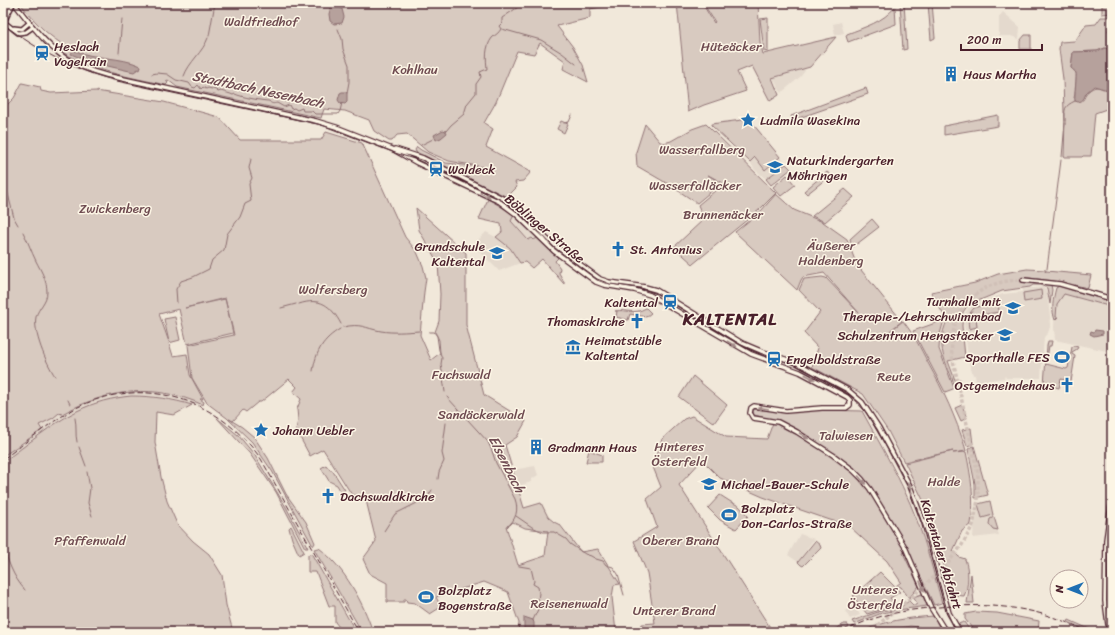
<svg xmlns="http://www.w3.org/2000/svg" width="1115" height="635" font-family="Sriracha,sans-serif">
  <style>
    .built { fill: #e4d9cd }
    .green { fill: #d8cac0; stroke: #917476; fill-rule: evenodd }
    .water { fill: #b6a19c; stroke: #8b6d6f }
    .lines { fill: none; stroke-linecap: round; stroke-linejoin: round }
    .stream { stroke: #8b6d6f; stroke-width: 1 }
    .secondary-tunnel { stroke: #d0c0b7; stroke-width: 3.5; stroke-dasharray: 3.5 2; stroke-linecap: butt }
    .tertiary-casing { stroke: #4a1f2b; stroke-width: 6 }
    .secondary-casing { stroke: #4a1f2b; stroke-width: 6 }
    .trunk-casing { stroke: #4a1f2b; stroke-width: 7 }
    .tertiary { stroke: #fcf5e5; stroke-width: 3 }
    .secondary { stroke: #fcf5e5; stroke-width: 3.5 }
    .trunk { stroke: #fcf5e5; stroke-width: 4 }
    .tram { stroke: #4a1f2b; stroke-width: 1 }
    .rail { stroke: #4a1f2b; stroke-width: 1; stroke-dasharray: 6 3; stroke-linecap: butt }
    .trunk-bridge-casing { stroke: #4a1f2b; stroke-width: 7; stroke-linecap: butt }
    .trunk-bridge { stroke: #fcf5e5; stroke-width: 4 }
    .oneway { fill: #a38a88 }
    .labels { text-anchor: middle; stroke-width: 3; stroke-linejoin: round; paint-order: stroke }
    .park-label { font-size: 13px; fill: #6e4a50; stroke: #fcf5e5 }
    .poi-label { font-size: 13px; fill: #4a1f2b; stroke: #fcf5e5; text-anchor: start }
    .street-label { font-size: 13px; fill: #4a1f2b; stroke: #fcf5e5 }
    .water-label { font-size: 14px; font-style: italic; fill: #704c53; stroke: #fcf5e5 }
    .district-label { font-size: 17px; font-weight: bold; letter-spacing: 1px; fill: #4a1f2b; stroke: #fcf5e5 }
  </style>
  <rect width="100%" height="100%" fill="#f1e8da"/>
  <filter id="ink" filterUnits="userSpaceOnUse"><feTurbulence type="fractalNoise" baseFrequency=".025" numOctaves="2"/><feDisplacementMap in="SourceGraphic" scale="8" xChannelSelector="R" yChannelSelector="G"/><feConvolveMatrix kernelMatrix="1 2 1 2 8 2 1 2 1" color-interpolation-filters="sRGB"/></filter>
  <g filter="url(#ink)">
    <path class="built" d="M1003,12L1020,27L1019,39L1011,36H999V17Z
      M841,22L844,33L835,35L833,24Z
      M804,68L805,71L800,77L781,93L773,78Z
      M755,157L765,170L780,157L786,164L766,179L755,170L750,162Z
      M514,215L518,221L521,222L527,227L537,238L534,240H529L511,221Z
      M486,232L496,237L507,245L520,263L499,271L473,245Z
      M1043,287L1047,292L1051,324L1048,333L1044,337L1041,378H1006L1005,376L1004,378L976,382L975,375H973L969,363L963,317L969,306L1003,294L1023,292V289Z
      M1063,293L1112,307V352L1055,340L1054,328L1055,304Z
      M133,391L156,392L178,396L192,400L203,405H192L172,399L147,396H131L102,401L78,411L65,418L3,462V456L42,430L39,425L53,418L59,413L101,396Z
      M535,466L538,475L532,479L531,482L518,486L513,470Z
      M975,502L978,504L982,518L993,515L999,535L973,538Z
      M800,534L814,539L798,562L788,555Z
      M854,605L860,615L850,619L845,611Z"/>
    <path class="green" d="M20,3H624L590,9V18L557,26L573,47L583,65L588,82L563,69L565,61L540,43L534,54L517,51L496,102L484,123L493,129L486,147L531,172L523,181L515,182L517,187L507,197L416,152L415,150L417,147L421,150L446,163L483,167L449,161L428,152L407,134L397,135L392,141H389L374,131L369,120L345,111L324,109L321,118L177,87L168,80L166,81L168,83L166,85C130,77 89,71 58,49L62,44C44,32 33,20 20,3Z
      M677,3H702L714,23L715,22L703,3H758L760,42L763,54L836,37L810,67L772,78L779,95L770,101L752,66L737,72L746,91L704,105L688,112Z
      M900,3H904L907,49L903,50Z
      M928,3H932L935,38L931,40Z
      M1102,3H1112V13L1102,14Z
      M895,7L896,24L848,42L846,36L847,34C865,27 883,22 895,7Z
      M1101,17H1112V23L1108,31L1112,32V50L1105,48L1097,51L1073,52L1071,68C1073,70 1075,71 1076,73C1077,75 1075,95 1074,98H1084L1086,93C1092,88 1096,85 1103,89L1112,86V107L1095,113L1091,156H1083L1082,157H1064L1065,113H1064L1063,79L1059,49L1060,42L1075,41L1086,25L1096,24Z
      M768,18V52L764,51L760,19Z
      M1025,35H1031V49H1020V41Z
      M22,83L40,87L41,91L51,93L96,91L164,102L219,117L240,140H321L326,132L362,143L405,237L417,252L423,266L426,278L424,292L420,335L431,360L440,353L439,340L435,332L439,321L440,294L438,263L419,230L416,208L466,253V325L484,395L526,421L517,437L505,445L524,508L541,503L548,517L554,522L560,525L581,552L598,549L620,584L614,585L612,597L616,632H518L519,623L508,592L484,582L436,597L441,607L430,614L415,603L407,602L406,599H404V602H387V583L370,574L363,559L376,541L365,496L352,495L323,449L310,456L296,430L298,420L297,409L301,399L293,392L297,387L289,379L261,402H258L246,412L243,410L233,421L229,419L242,427L254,437L268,458L286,494L306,522L315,543L313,546L272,471L252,442L227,418L207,403L192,378L188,345L234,335L225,298L185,308L225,299L233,333L187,344L179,309L159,314L169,342L164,319L175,317L180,340L169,343L173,356L187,354L190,375L203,399H200L204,402L203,405C155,383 108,389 62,414L59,413L53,418L39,425L42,430L3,456V109L14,98ZM513,522L525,528L548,531L545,556L518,565L506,526L510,525Z
      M866,88L868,94L793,120L791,116Z
      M998,115V126L944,135V126Z
      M748,118L780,157L765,170L755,157L750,162L711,125V124L742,120Z
      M561,121L568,124L564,133L557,129Z
      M645,124L660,142L664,143L671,141L692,129L706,124L776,193L759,210L693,264L674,247L704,219L698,205L716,190L723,183L708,175L721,183L697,203L668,184L637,166L636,152Z
      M786,164L791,169L771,185L766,179Z
      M827,172L831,175L807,194L804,191Z
      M787,175L795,185L781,196L773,187Z
      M845,189L854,197L825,222L812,216Z
      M776,194L794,210L823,222L847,239L854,258L861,270L902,321L881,338L903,321C914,335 920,347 928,363C943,390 956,418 965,447L966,451L953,453L966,452C971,476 975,499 971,524L962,531L953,551L959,557L965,559C969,570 969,586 964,596L953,595L925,504L905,463L953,451L904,462L888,431L863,394L812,367L818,348L804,333L820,312L799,290L804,279L822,277L826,278L859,313L824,273L803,277L801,280L797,290L735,232L761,211Z
      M488,199L505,209L514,215L511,221L528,240L532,238L534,240L537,238L558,258L555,261L560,268L559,273L564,282V284L542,259L532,268L525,262L520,263L510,248L496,237L502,232L501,224L479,219Z
      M872,219L879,227L853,247L850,239Z
      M1027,269L1046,270L1045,272L1046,271L1091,275L1088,288L1061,282L1022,277V282H1035L1051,285L1052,290L1050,304L1047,288L1040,285H1033L1030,287L1002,291L968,305L963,312L962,326L965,357L948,361L955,380L960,379L961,386L957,388L955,386C946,362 935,347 947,321L931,292L975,283L998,274Z
      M1059,286L1112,302V307L1064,294L1057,304L1056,317H1058L1055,320C1051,310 1053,299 1056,288Z
      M1041,290L1042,299L1024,302L1023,293Z
      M998,300L999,312L981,315L976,317L977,327L969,329C968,321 967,315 974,308Z
      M646,308L651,313L646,317L630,314L628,320L616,317L617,311H615C627,309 634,315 646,308Z
      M944,320L940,334L939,349L954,388L953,389L945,392L913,331Z
      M1048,341H1052L1051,346H1049L1046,364L1066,369L1068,368L1072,347L1074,346L1078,347L1077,349L1072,352V354L1075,356L1071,382L1067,381V380L1061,379L1059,388L1044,384L1047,346Z
      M693,376L727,405L714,423L679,397Z
      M131,396C153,396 172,399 192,405L174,415L156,412L155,442L161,477L167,501L177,524L193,541L209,554L222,575L226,605L233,632H3V462C27,445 51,424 77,411C95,402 112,398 131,396Z
      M962,405L967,418L961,421L955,408Z
      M754,409L785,412L822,410L862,411C881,446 902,481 916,518C927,545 934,575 942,603L934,605L908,550L903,553L919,586L909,598L901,587L896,586L901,582L887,561L848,525L830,520L763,497L720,478L702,460L679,485L773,632H638L642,624L655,623L647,573L634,541L657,527L647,499L661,487L653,467L662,439L684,419L692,416L726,437L767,439L774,420L754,415L753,411Z
      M217,418L238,435L254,454L286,507L308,548H305L276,492L250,454Z
      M971,428L973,444L967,446L962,430Z
      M974,446L988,495L975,498V484L968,449Z
      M589,450L602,455V462H586Z
      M326,465L330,470H332L345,490L341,492L337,485L329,481L321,468Z
      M720,495L731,502L739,506L748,516L736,529L720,520L708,508Z
      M990,501L993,515L982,518L978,504Z
      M994,517L998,530L993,529L989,524L990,519Z
      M291,526L304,552L299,555L292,539L289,528Z
      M815,541L820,545L821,548L803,566L801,565L798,562Z
      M319,548C344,567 363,602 373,632H362L314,549Z
      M311,553L356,632H339V627L335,622V606H329L316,572H308V555Z
      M880,572L900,592L890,598L896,605L867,614L853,596Z
      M971,574L974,603H967Z
      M922,594L927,606L898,610L882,613L854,624L852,621L881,611L901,607L909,601L913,605H916L917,603L913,597Z
      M976,612L997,613L1039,621L1038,632H975L965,619V614Z
      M934,616L938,625L944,632H925L919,627L910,626L884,632H862C885,620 908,618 934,616Z
      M1069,620L1096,632H1090L1068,622Z
      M964,622L971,632H963L958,624Z
      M844,624H847L849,627L841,632H830Z"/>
    <path class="water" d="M338,6L342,9L344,17L342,23L334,24L330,21L329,14L331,7Z
      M1105,48L1112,50V86L1108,90L1094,86L1086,93C1084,98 1084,101 1078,102L1075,101C1074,96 1077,75 1076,73C1075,71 1073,70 1071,68L1073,52L1097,51Z
      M73,50C95,60 120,56 141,66L140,70L138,69L134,72L90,62L71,54Z
      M342,92H347V102L345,104L340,103L338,100L340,93Z
      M443,130L446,131L447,133L441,138L436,140L434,135Z
      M1095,330L1103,331V334L1094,336L1090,334L1091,331L1094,332Z
      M524,617L533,620L534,623V632H524Z"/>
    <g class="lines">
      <path class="stream" d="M338,3V6
        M338,29L342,39L343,49L349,65V82L347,93
        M502,29L541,40L562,53L576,64
        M209,36L215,3
        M119,53L122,19
        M152,74L157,73L167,74L176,80L189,83L192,87L195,88L198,85L201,89L203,87L206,89L208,88L216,90L218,92L221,91C226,93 229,93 233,95L235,94C241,97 263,101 269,101C271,104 273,104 277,103L284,107L289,105L291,109L294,108L297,110L302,108L303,111H312L315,114H338L340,111L342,103
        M184,76C189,62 203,52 208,38
        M1065,121C1064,109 1064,106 1075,101
        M564,123L569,122L572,115
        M446,131L451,125L464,114L467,104L476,93V84L481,77L480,72L487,69C486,59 485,47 492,38C495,35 499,33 501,29L499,26L502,23V18L524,3
        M421,145L433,139
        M1062,157L1065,123
        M3,174L14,218L18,225
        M23,232C28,241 31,251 36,261C41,271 47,280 47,292C47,302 38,308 36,317C33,332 46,363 55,376
        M1047,269L1061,160
        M177,303L176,289L181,281L193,277L209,269L212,260L224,250L227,234L240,217L245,204L251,201L249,184L252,178L249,168L251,159
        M299,304C320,297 331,305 341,324
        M281,308L296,304
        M343,327C362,323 364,328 381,331C393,333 406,332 419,331
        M429,332H434L437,336L439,350L442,358L441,364L445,392
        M313,371C316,351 323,339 340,329
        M447,397L488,442L492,451L496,463L515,499C519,510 516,520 507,527
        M68,400L70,404
        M75,418C77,426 75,434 77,442
        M79,447L86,466
        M87,472L90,488L88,503L92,516
        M438,479L439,472L444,461L442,453L446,423
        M516,516L532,527L543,532H554L566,539L570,544L585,554L591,556L596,559L603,561L606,565L613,567L618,574L624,595
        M384,531L395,514L427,498L432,490
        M3,543C7,560 13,577 25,590
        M519,566L531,568L534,581L533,584L538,587L539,593L538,600L541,603L533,620
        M641,631L643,632"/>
      <path class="secondary-tunnel" d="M869,632L913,596L947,564L962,545L973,525L978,501V474L952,356C948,310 978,279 1023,280"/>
      <g class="tertiary-casing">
        <path id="tertiary" d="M3,21L18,33L26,32L33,27
          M14,28L22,29L29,23"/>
      </g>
      <g class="secondary-casing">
        <path id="secondary" d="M14,3C30,23 49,50 72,62C87,70 103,75 119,78L316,121L336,127L392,149L417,163L500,202L516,214L554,251L596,282L604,285L634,290L650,295L751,354L800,372L847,397L850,400V405L846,408H822L786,411L754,406L751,408L750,413L753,418L778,422L797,432L833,455L853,470L862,479L870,489L905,547L931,608L946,632
          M395,149L423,158L508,201L525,214L546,238L558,248L600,279L609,282L645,287L656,290L742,343L761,351L797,363L848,390L862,402L879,428L910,486L924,523L949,613L960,632
          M1023,280L1060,284L1112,299
          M1109,632L1105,601L1106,540L1112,498"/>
      </g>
      <g class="trunk-casing">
        <path id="trunk" d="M3,6L4,3"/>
      </g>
      <use href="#tertiary" class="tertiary"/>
      <use href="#secondary" class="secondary"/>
      <use href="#trunk" class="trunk"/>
      <path class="tram" d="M3,24C41,52 71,69 117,81L322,125L395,153L417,160L496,197L509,205L527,219L555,248L597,279L610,284L641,288L657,294L748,349L762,355L794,364L808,371L851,396L866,412L897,465L912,495L926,534L948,614L956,632"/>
      <path class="rail" d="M3,459C27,442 50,422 76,408C144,374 219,399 261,459L359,632
        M843,632C873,615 905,610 939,607C993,603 1038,606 1087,632"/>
      <g class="trunk-bridge-casing">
        <path id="trunk-bridge" d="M3,23L13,3"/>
      </g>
      <use href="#trunk-bridge" class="trunk-bridge"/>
    </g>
    <defs><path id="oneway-solid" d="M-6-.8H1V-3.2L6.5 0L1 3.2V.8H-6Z"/></defs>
    <g class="oneway">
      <use href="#oneway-solid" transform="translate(485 195) rotate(25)"/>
      <use href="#oneway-solid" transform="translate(732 344) rotate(30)"/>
      <use href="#oneway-solid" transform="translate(810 377) rotate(27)"/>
      <use href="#oneway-solid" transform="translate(763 408) rotate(-170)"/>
      <use href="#oneway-solid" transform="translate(804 436) rotate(33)"/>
      <use href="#oneway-solid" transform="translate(862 480) rotate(49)"/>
      <use href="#oneway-solid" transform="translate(910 488) rotate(-114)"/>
      <use href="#oneway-solid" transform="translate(922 586) rotate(67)"/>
    </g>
  </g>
  <defs>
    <g id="station-bare" transform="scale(1.2)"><path d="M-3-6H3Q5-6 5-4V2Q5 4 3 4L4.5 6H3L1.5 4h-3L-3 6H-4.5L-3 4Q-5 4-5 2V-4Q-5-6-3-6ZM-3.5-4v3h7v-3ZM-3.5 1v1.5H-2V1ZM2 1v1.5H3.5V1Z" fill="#1f6fb2" stroke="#fcf5e5" stroke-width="2.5" paint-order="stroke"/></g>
    <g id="building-bare" transform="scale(1.2)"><path d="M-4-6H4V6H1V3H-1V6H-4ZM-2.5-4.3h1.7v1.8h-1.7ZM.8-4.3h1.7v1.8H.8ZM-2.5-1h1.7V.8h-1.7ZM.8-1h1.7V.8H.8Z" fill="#1f6fb2" stroke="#fcf5e5" stroke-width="2.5" paint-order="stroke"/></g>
    <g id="sight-bare" transform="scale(1.2)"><path d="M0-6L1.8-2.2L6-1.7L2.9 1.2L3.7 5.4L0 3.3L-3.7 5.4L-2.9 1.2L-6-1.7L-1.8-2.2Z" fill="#1f6fb2" stroke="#fcf5e5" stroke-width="2.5" paint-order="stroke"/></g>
    <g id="school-bare" transform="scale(1.2)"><path d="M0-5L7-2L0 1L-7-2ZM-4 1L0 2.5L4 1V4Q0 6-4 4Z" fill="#1f6fb2" stroke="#fcf5e5" stroke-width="2.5" paint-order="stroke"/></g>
    <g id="church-bare" transform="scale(1.2)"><path d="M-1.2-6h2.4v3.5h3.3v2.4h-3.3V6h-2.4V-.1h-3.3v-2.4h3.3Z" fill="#1f6fb2" stroke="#fcf5e5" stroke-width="2.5" paint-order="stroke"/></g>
    <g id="museum-bare" transform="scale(1.2)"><path d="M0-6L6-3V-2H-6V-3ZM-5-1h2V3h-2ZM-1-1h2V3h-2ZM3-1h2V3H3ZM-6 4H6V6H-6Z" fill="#1f6fb2" stroke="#fcf5e5" stroke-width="2.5" paint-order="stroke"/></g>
    <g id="stadium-bare" transform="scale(1.2)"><path d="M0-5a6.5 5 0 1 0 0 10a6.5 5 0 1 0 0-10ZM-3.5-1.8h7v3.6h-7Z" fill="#1f6fb2" stroke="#fcf5e5" stroke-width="2.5" paint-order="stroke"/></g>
  </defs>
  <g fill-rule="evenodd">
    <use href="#station-bare" x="42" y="53"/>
    <use href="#building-bare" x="951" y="74"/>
    <use href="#sight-bare" x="748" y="120"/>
    <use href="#school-bare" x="775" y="167"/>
    <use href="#station-bare" x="436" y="169"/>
    <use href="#church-bare" x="618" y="249"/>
    <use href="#school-bare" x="497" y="253"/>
    <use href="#station-bare" x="670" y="302"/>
    <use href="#school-bare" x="1013" y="308"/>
    <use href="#church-bare" x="637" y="321"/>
    <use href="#school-bare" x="1005" y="335"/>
    <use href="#museum-bare" x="573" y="347"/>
    <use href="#stadium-bare" x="1062" y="357"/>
    <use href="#station-bare" x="774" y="359"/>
    <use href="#church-bare" x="1067" y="385"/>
    <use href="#sight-bare" x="261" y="430"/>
    <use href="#building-bare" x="536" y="447"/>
    <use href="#school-bare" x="709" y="484"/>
    <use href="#church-bare" x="328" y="496"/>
    <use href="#stadium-bare" x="729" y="515"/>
    <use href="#stadium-bare" x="426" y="597"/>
  </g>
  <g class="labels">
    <g class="park-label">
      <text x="261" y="26">Waldfriedhof</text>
      <text x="731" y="51">Hüteäcker</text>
      <text x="415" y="74">Kohlhau</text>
      <text x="702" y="154">Wasserfallberg</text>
      <text x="695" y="190">Wasserfalläcker</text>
      <text x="115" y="213">Zwickenberg</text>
      <text x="723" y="219">Brunnenäcker</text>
      <text x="831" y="250">Äußerer<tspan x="831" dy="15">Haldenberg</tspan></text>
      <text x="333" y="294">Wolfersberg</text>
      <text x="461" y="379">Fuchswald</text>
      <text x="894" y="381">Reute</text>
      <text x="481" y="419">Sandäckerwald</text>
      <text x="846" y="440">Talwiesen</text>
      <text x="679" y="451">Hinteres<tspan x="679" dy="15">Österfeld</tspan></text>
      <text x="944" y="486">Halde</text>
      <text x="90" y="545">Pfaffenwald</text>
      <text x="681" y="545">Oberer Brand</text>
      <text x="875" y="594">Unteres<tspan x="875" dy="15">Österfeld</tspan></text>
      <text x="569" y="608">Reisenenwald</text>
      <text x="674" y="615">Unterer Brand</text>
    </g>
    <g class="poi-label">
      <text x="54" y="51">Heslach<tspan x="54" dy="15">Vogelrain</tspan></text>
      <text x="963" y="79">Haus Martha</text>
      <text x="760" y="125">Ludmila Wasekina</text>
      <text x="787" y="165">Naturkindergarten<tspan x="787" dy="15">Möhringen</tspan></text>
      <text x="448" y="174">Waldeck</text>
      <text x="485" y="251" text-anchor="end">Grundschule<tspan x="485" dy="15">Kaltental</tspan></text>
      <text x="630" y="254">St. Antonius</text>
      <text x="1001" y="306" text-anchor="end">Turnhalle mit<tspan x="1001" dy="15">Therapie-/Lehrschwimmbad</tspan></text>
      <text x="658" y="307" text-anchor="end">Kaltental</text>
      <text x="625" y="326" text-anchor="end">Thomaskirche</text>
      <text x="993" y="340" text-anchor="end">Schulzentrum Hengstäcker</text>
      <text x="585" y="345">Heimatstüble<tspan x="585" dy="15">Kaltental</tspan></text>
      <text x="1050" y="362" text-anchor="end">Sporthalle FES</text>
      <text x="786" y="364">Engelboldstraße</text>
      <text x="1055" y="390" text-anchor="end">Ostgemeindehaus</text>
      <text x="273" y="435">Johann Uebler</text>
      <text x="548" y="452">Gradmann Haus</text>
      <text x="721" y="489">Michael-Bauer-Schule</text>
      <text x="340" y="501">Dachswaldkirche</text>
      <text x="741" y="513">Bolzplatz<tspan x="741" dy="15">Don-Carlos-Straße</tspan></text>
      <text x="438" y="595">Bolzplatz<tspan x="438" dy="15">Bogenstraße</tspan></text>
    </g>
    <g class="street-label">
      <text transform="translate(545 228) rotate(40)" y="5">Böblinger Straße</text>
      <text transform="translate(942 554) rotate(73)" y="5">Kaltentaler Abfahrt</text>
    </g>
    <g class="water-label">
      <text transform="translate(258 89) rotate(12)" y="5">Stadtbach Nesenbach</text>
      <text transform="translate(507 464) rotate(63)" y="5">Elsenbach</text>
    </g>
    <g class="district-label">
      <text x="730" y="325">KALTENTAL</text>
    </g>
  </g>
  <rect width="1115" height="635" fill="none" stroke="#fcf5e5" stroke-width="16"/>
  <rect x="8" y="8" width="1099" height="619" fill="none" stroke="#4a1f2b" stroke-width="1.5" filter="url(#ink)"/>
  <g transform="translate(1069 589) rotate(270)"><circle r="19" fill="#fcf5e5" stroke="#b59f9b"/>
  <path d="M0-3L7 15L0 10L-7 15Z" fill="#1f6fb2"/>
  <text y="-6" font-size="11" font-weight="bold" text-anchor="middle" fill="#4a1f2b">N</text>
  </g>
  <path d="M961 44v6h81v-6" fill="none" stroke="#4a1f2b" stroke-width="2"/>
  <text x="967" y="44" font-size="12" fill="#4a1f2b" stroke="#fcf5e5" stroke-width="3" paint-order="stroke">200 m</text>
</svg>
